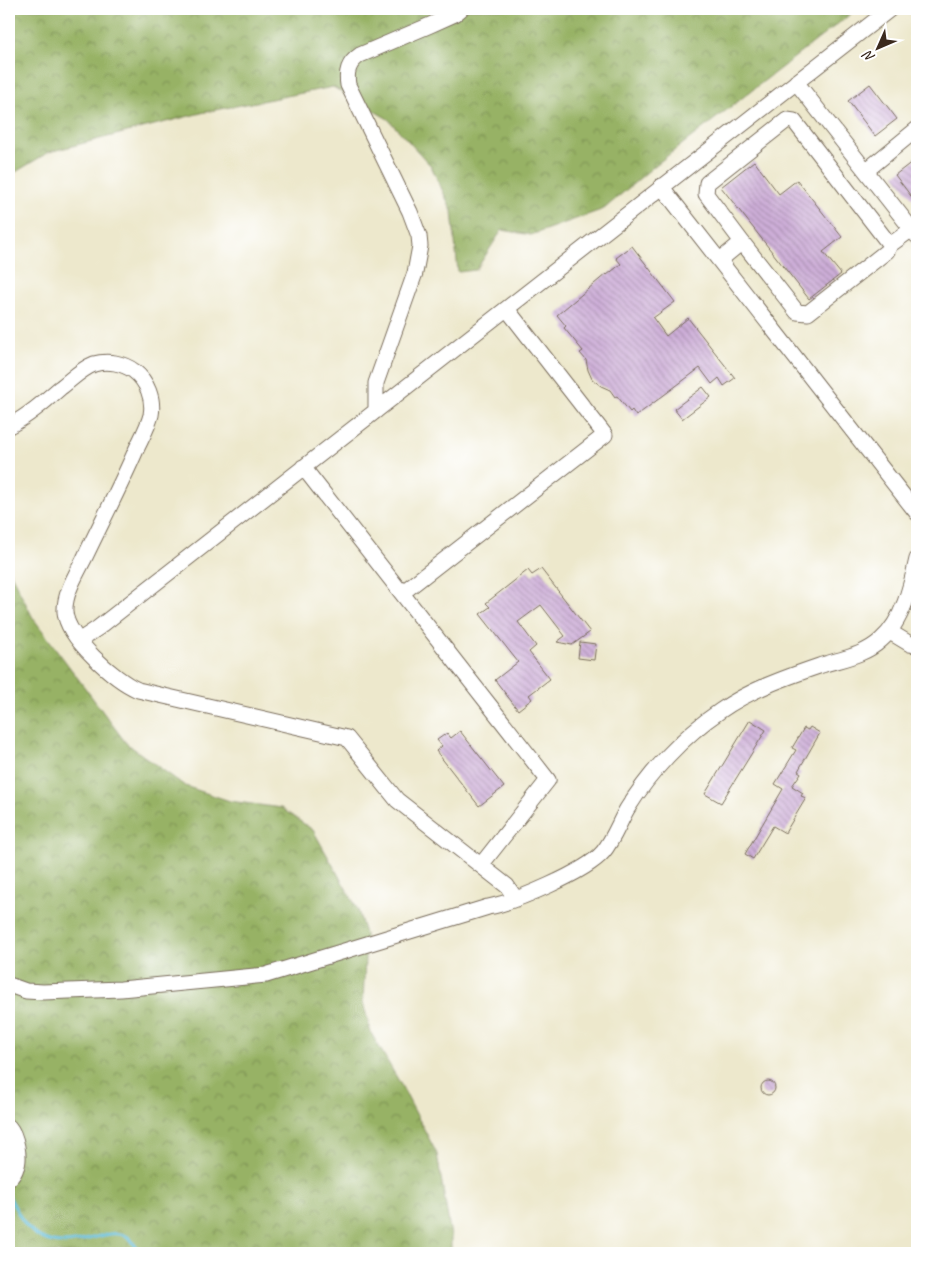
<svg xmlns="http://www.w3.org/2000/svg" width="926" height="1262" font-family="Caveat,sans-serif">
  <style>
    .forest { fill: url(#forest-crowns); stroke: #696e42 }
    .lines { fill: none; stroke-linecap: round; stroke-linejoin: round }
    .stream { stroke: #5fbedd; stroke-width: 3 }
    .building { fill: url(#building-back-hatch) }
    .minor-casing { stroke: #796c5b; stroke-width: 17 }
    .minor { stroke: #fff; stroke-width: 15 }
  </style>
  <defs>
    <pattern id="forest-crowns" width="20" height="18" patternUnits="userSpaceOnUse" patternTransform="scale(1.25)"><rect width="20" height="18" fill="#97b265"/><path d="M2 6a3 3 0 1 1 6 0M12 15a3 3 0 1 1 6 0" fill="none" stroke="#7c9153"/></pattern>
    <pattern id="building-back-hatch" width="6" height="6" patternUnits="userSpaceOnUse" patternTransform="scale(1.25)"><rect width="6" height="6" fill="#cdaed8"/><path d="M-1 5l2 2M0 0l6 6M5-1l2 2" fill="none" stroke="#a88eaf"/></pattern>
  </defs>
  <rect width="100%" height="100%" fill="#fff"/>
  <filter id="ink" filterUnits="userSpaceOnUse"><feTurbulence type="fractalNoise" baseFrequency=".02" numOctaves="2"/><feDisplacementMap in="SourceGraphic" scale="10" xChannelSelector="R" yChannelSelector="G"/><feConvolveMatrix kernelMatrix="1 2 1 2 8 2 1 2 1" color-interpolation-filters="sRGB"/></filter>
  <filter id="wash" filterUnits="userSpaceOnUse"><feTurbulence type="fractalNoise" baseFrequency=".0096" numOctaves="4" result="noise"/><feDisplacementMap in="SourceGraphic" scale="20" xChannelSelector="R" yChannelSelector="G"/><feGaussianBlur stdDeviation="1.12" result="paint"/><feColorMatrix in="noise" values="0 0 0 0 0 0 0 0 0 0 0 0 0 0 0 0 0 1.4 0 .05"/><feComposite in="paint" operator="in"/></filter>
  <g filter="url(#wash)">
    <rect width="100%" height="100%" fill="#ede8cc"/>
    <path class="forest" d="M9,9H857L653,167L604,209L531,235L502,230L476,270L458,272L452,211L431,166L388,119L333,87L205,112L49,152L9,176Z
      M9,570L33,618L126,743L185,786L230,801L281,808L313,830L358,910L366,938L363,1002L371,1033L400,1083L437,1154L451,1236V1253H9V1120L14,1114L9,1109Z"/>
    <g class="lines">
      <path class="stream" d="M9,1196C16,1209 23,1225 35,1234C69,1259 107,1223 128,1237C134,1241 136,1248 139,1253"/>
    </g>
    <g id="blocks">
      <path class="building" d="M870,84L897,119L875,136L848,101Z
        M917,158V204L895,175Z
        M754,161L779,194L797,180L842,237L823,252L841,274L809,299L721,187Z
        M632,246L675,302L653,318L666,336L688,318L735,378L724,386L719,378L712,384L700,368L636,416L632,410L630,412L617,396L615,397L610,390L601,386L592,379L588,370L586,360L580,353L583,351L564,328L566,326L557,315L606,274L607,275L621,264L616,258Z
        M703,387L711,397L682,419L674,409Z
        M541,569L590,632L572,645L557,642L565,636L541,605L518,622L536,646L529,652L550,679L529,695L532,699L518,710L495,680L518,662L480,614L490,607L486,603L528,570L532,575Z
        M580,642L596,644L594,660L578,658Z
        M750,720L766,730L721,803L705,794Z
        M810,727L820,733L798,771L801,773L792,786L803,793L801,796L806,798L785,833L773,826L753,859L745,854L783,789L775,784L796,750L792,748L804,728L808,730Z
        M460,731L504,787L479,806L436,751L442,746L437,740L447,733L451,738Z
        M761 1088a7 7 0 1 1 14 0a7 7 0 1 1-14 0Z"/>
    </g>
  </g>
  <g filter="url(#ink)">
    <use href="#blocks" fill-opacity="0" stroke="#796c5b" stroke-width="1"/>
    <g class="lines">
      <g class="minor-casing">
        <path id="minor" d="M796,82L917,236
          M867,170L917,129
          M661,186L917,513
          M742,242L797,312L808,313L887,251L890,245
          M720,260L742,242L706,194L707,183L787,120L794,121L890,245L912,229
          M376,411V383L415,273L420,246L419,236L410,212L348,85C346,72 348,63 360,55L428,26L455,14L461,9
          M9,426C28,416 44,402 60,388C71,380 81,369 94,364C108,360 123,363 134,371C147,381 154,399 151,415C148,427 141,439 136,450C120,487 101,523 84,559C76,575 64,594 65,612C67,638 115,680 138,690L347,738L397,800L507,886L516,899
          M303,467L548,780L481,865
          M402,593L605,435L507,309
          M890,632L910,644L917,645
          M80,640L98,628L890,9
          M9,985L26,991L43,992L121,989L266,975L488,907C515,902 586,872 603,852C613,840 619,823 627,809C650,772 683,736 720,711C750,690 784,678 819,666C840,659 864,656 881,640C903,621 911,586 917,559
          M9,1127C16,1135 21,1158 16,1168C15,1172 12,1176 9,1179"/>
      </g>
      <use href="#minor" class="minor"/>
    </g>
  </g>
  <rect width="926" height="1262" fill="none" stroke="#fff" stroke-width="30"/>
  <g transform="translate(878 48) rotate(225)" stroke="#ffffff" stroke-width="4" paint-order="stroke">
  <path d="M0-4L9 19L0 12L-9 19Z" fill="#3b2a1e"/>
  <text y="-8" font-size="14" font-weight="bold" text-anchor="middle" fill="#3b2a1e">N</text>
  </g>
</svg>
